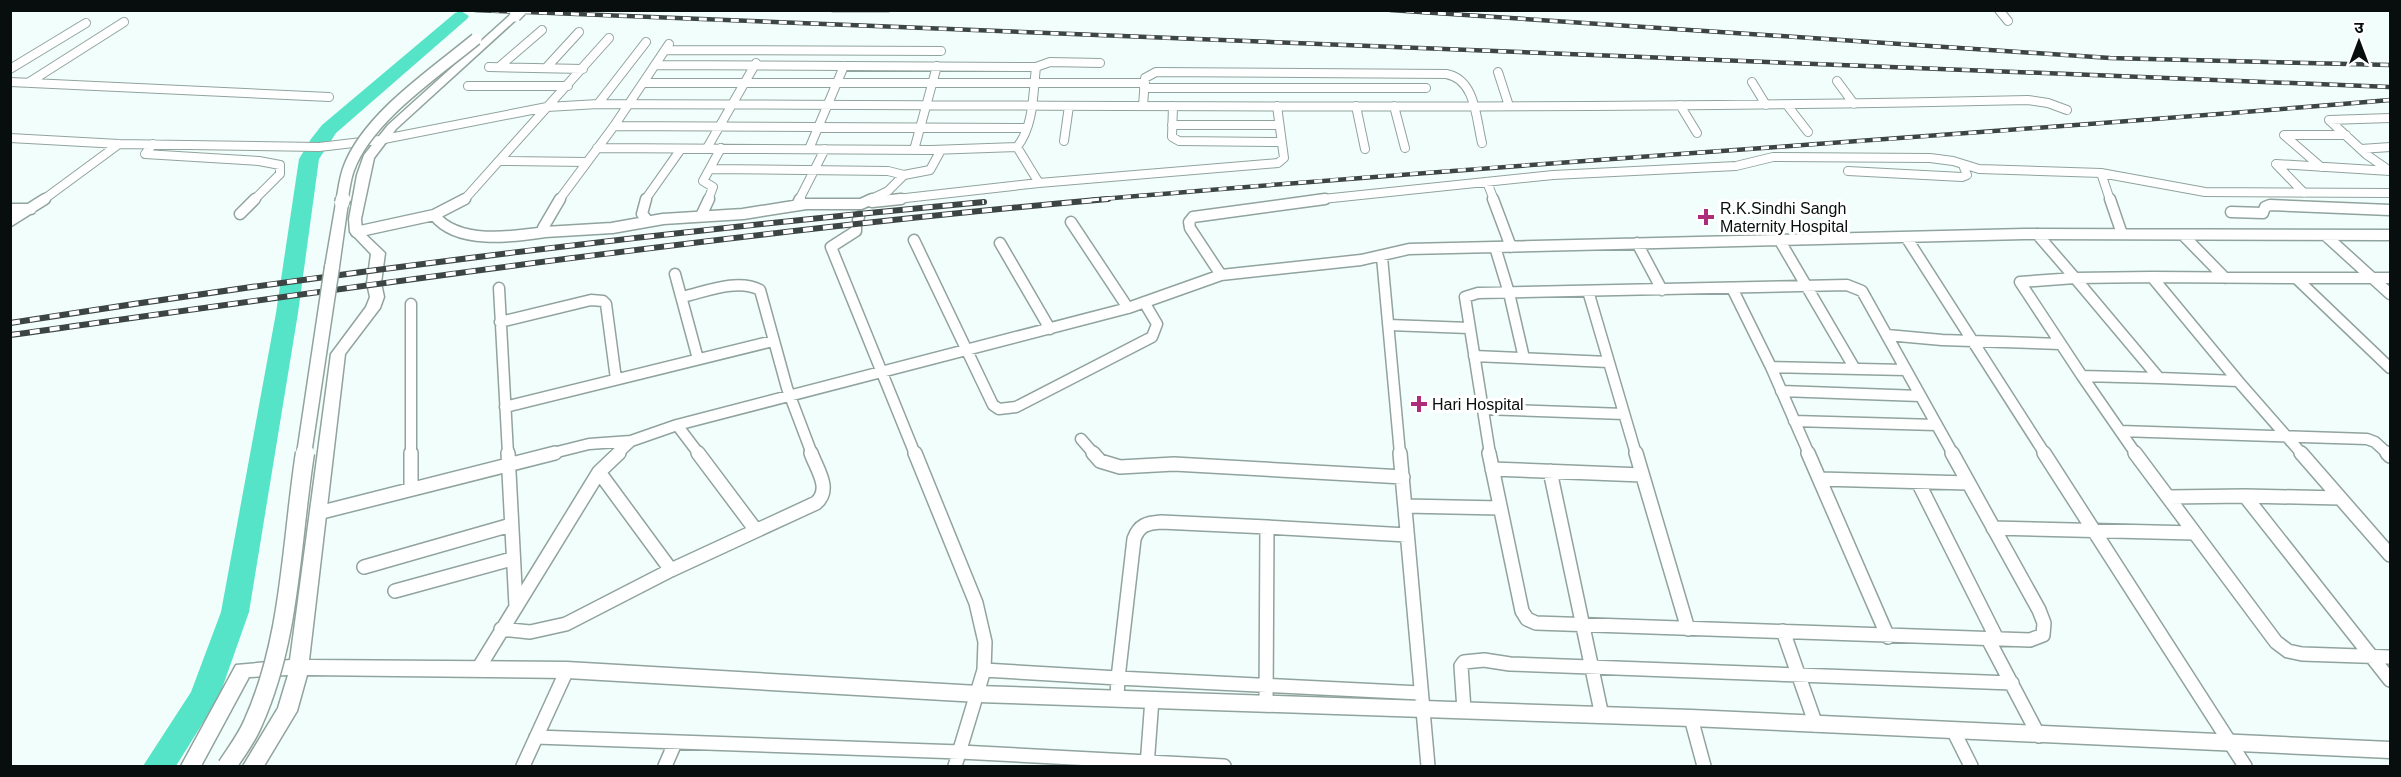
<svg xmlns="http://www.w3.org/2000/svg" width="2401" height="777" font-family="Helvetica,'Noto Sans Devanagari',sans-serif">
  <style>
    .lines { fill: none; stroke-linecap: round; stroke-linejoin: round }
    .river { fill: #56e4c8; fill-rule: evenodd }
    .street-far2-casing { stroke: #90a39e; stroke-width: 10 }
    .street-far1-casing { stroke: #90a39e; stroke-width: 13 }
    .street-casing { stroke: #90a39e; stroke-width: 16 }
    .secondary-casing { stroke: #90a39e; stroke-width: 3 }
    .street-far2 { stroke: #fff; stroke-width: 8 }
    .street-far1 { stroke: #fff; stroke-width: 10 }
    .street { stroke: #fff; stroke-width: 13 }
    .secondary { fill: #fff; fill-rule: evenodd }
    .rail-far1-casing { stroke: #3c4543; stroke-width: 4.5 }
    .rail-casing { stroke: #3c4543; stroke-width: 6 }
    .rail-far1 { stroke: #fff; stroke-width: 3; stroke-dasharray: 8; stroke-linecap: butt }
    .rail { stroke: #fff; stroke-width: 4; stroke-dasharray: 10; stroke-linecap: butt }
    .secondary-bridge-far2-casing { stroke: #90a39e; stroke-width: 14; stroke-linecap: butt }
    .secondary-bridge-far1-casing { stroke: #90a39e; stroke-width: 17; stroke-linecap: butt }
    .secondary-bridge-casing { stroke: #90a39e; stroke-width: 21; stroke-linecap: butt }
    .secondary-bridge-far2 { stroke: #fff; stroke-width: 11 }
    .secondary-bridge-far1 { stroke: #fff; stroke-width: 14 }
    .secondary-bridge { stroke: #fff; stroke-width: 18 }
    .poi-dot { fill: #ae2d79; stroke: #fff; stroke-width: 2 }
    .labels { text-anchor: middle; stroke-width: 6; stroke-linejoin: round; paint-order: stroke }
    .poi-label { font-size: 16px; fill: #070e0d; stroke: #fff; text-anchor: start }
  </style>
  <rect width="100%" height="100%" fill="#f2fefb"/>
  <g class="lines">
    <path class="river" d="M461,11L469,16L467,19L336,133L319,159L298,313L249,612L219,697L176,766H143L191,692L221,612L276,313L299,159L311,139L322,125L455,13Z"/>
    <g class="street-far2-casing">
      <path id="street-far2" d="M1999,10L2008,21
        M665,50L941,51
        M489,67L583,69
        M499,67L542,30
        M1036,67L1050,62L1100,63
        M546,68L579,32
        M10,69L86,23
        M1498,72L1509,106
        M1837,81L1854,104
        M10,82L329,97
        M1752,82L1766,105
        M28,83L124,22
        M643,83H1145
        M468,86H568
        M1144,88H1426
        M598,104L646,42
        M1680,105L1697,133
        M1787,105L1808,132
        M1143,106L1145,78L1156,72L1446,74C1476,79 1476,119 1482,143
        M1173,106L1172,137L1179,141L1281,142
        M1356,106L1365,149
        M1394,106L1405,148
        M2390,118L2329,120L2367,155L2390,171
        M1172,125H1279
        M614,126L1026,128
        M10,138L119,144L319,147L379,140L547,107L598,104C1075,105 1551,111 2028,100L2048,103L2067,110
        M1064,141L1069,106
        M153,144L145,154L259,161L280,165V174L254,200
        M1017,147L1039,183
        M597,148L931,150L1017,147C1034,126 1033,93 1036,67L655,65
        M707,148L756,63
        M809,149L844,66
        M2361,149L2390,147
        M914,150L937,66
        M500,161L587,162
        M2321,167L2284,135H2346
        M710,169L888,171L904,175
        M1848,171L1962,177L1967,175L1963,165
        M1487,182L1494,200
        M2304,193L2276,164L2390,171
        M43,200L119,144
        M464,200L609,38
        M559,200L614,126L669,44
        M645,200L681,149
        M708,200L713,187L703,181L721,148
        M799,200L825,149
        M869,200L888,191L904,175L930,170L941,150
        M888,200L1039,183L1278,163L1284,158L1277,106
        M1313,200L1553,175L1736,166L1773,157L1930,158L1953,161L1979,169L2101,173
        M2110,200L2101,173L2205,192L2390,193"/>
    </g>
    <g class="street-far1-casing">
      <path id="street-far1" d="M560,199L543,228L545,232L612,228L663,219L743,214L806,204H861L872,199
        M646,199L642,214L648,221
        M1493,199L1511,247
        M2110,199L2122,234
        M872,202L901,199
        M797,205L800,199
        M10,209H31
        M2231,212L2263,213L2265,207L2270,205L2390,210
        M240,214L255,199
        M434,215C457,245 512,237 545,232
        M701,216L709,199
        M858,220L859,217
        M10,221L45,199
        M1071,222L1128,308
        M856,228V231L831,247L915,454
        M356,232L434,215L465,199
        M2037,234L2075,278L2152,277
        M2183,235L2225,278
        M2325,235L2390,294
        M1906,237L2045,454
        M914,240L993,405L999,409L1016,407L1152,337L1157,324L1144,302
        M1780,241L1855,369
        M1000,243L1050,329
        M1637,243L1662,290
        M1495,247L1509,293L1524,358
        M1382,257L1400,454
        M675,274L698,359
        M1221,275L1190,228L1189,222L1193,217L1325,199
        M2075,278L2159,378L2082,376L2020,282Z
        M2390,278H2296L2390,368
        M499,288L508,454
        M1732,288L1771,367L1809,454
        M1588,291L1636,454
        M682,297C705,292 737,278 760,290L787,388L812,454
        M411,304V454
        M500,322L591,300L603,301L606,304L616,379
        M1389,325L1469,328
        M1887,335L1942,340L2060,344
        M1474,356L1608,362
        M1771,367L1906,370
        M2082,376L2136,454
        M2159,378L2238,381L2302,454
        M2238,381L2152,277L2296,278
        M1781,391L1920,396
        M505,407L773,341
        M1483,409L1624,414
        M1794,421L1936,425
        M677,425L699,454
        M2120,431L2367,439L2375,442L2388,454
        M1081,439L1094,454
        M549,454L589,444L631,441L677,425L1128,308L1221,275L1361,260L1409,249L2024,234L2390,235
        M617,454L631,441
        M1490,454L1465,297L1478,293L1847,285L1862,291L1953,454"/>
    </g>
    <g class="street-casing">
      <path id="street" d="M411,453V488
        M508,453L516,606
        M698,453L755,529
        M915,453L976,603L985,642L984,670L955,766
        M1093,453L1100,461L1120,467L1174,464L1403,477
        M1400,453L1428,766
        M1489,453L1522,611L1527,619L1536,623L2030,640L2043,635L2044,623L2039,610L1952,453
        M1636,453L1688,629
        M1808,453L1888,637
        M2044,453L2245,766
        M2135,453L2276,642L2288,651L2302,654L2390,657
        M2301,453L2390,555
        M2387,453L2390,456
        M1492,469L1642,475
        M1550,471L1602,716
        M599,472L671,570
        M1820,479L1968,483
        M1918,482L1997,639
        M2245,496L2340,498
        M2169,497L2245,496L2390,680
        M1405,506L1500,508
        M318,513L555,453
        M1267,527L1161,522C1147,523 1139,525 1134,539L1118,678L1420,693
        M1993,528L2194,533
        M364,567L511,525
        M395,591L512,559
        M501,629L530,632L566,624L671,570L816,503C832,489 817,470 811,453
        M1783,631L1816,725
        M1988,639L2039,736
        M478,669L599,472L619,453
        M984,670L1118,678L1117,698
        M1266,704L1267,527L1407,535
        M1464,710L1461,666L1464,662L1484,660L1510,664L2012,683
        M1691,718L1704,766
        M1954,732L1971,766
        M536,737L960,752L1224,766
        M523,766L567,670
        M665,766L675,743
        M1147,766L1152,699"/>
    </g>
    <g class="secondary-casing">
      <path id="secondary" d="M511,14L520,16L396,129L374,158L361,219L362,231L385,253L381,283L384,297L380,308L345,354L309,660L567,662L978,686L1691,710L2390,742V758L1691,726L978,702L567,678L307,675L297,711L264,766H243L278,708L288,675L249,677L201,766H181L236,665L290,660L331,354L366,307L370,297L367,283L371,254L350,232L349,219L357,175L364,155L388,125Z
        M342,199L348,203L339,267L332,271L325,267L336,203Z"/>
    </g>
    <use href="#street-far2" class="street-far2"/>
    <use href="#street-far1" class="street-far1"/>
    <use href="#street" class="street"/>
    <use href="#secondary" class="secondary"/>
    <g class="rail-far1-casing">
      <path id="rail-far1" d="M475,10L2390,87
        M832,10H889
        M1390,10L2110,58L2390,65
        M1091,200C1524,162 1957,137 2390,100"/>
    </g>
    <g class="rail-casing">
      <path id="rail" d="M10,323C334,272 658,232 984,202
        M10,335C375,284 740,231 1108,199"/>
    </g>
    <use href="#rail-far1" class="rail-far1"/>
    <use href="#rail" class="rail"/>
    <g class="secondary-bridge-far2-casing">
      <path id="secondary-bridge-far2" d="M515,16L521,10
        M342,200C344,189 345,178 349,168C368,117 435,73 476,39"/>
    </g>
    <g class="secondary-bridge-far1-casing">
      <path id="secondary-bridge-far1" d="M342,203L343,199
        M304,454L332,267"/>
    </g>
    <g class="secondary-bridge-casing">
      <path id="secondary-bridge" d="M227,766C236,752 247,738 253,723C291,639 291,543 305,453"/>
    </g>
    <use href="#secondary-bridge-far2" class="secondary-bridge-far2"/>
    <use href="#secondary-bridge-far1" class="secondary-bridge-far1"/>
    <use href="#secondary-bridge" class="secondary-bridge"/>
  </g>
  <g class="poi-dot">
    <path d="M1703 208h6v6h6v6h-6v6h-6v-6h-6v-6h6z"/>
    <path d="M1416 395h6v6h6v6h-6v6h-6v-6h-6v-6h6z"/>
  </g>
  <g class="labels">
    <g class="poi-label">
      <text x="1720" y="214">R.K.Sindhi Sangh<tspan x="1720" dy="18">Maternity Hospital</tspan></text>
      <text x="1432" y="410">Hari Hospital</text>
    </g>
  </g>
  <rect width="2401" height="777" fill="none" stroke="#070e0d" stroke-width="24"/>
  <g transform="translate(2359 42)" stroke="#ffffff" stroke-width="4.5" paint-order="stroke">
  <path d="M0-4.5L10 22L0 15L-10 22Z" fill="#070e0d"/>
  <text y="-9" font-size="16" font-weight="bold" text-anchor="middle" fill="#070e0d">उ</text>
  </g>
</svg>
